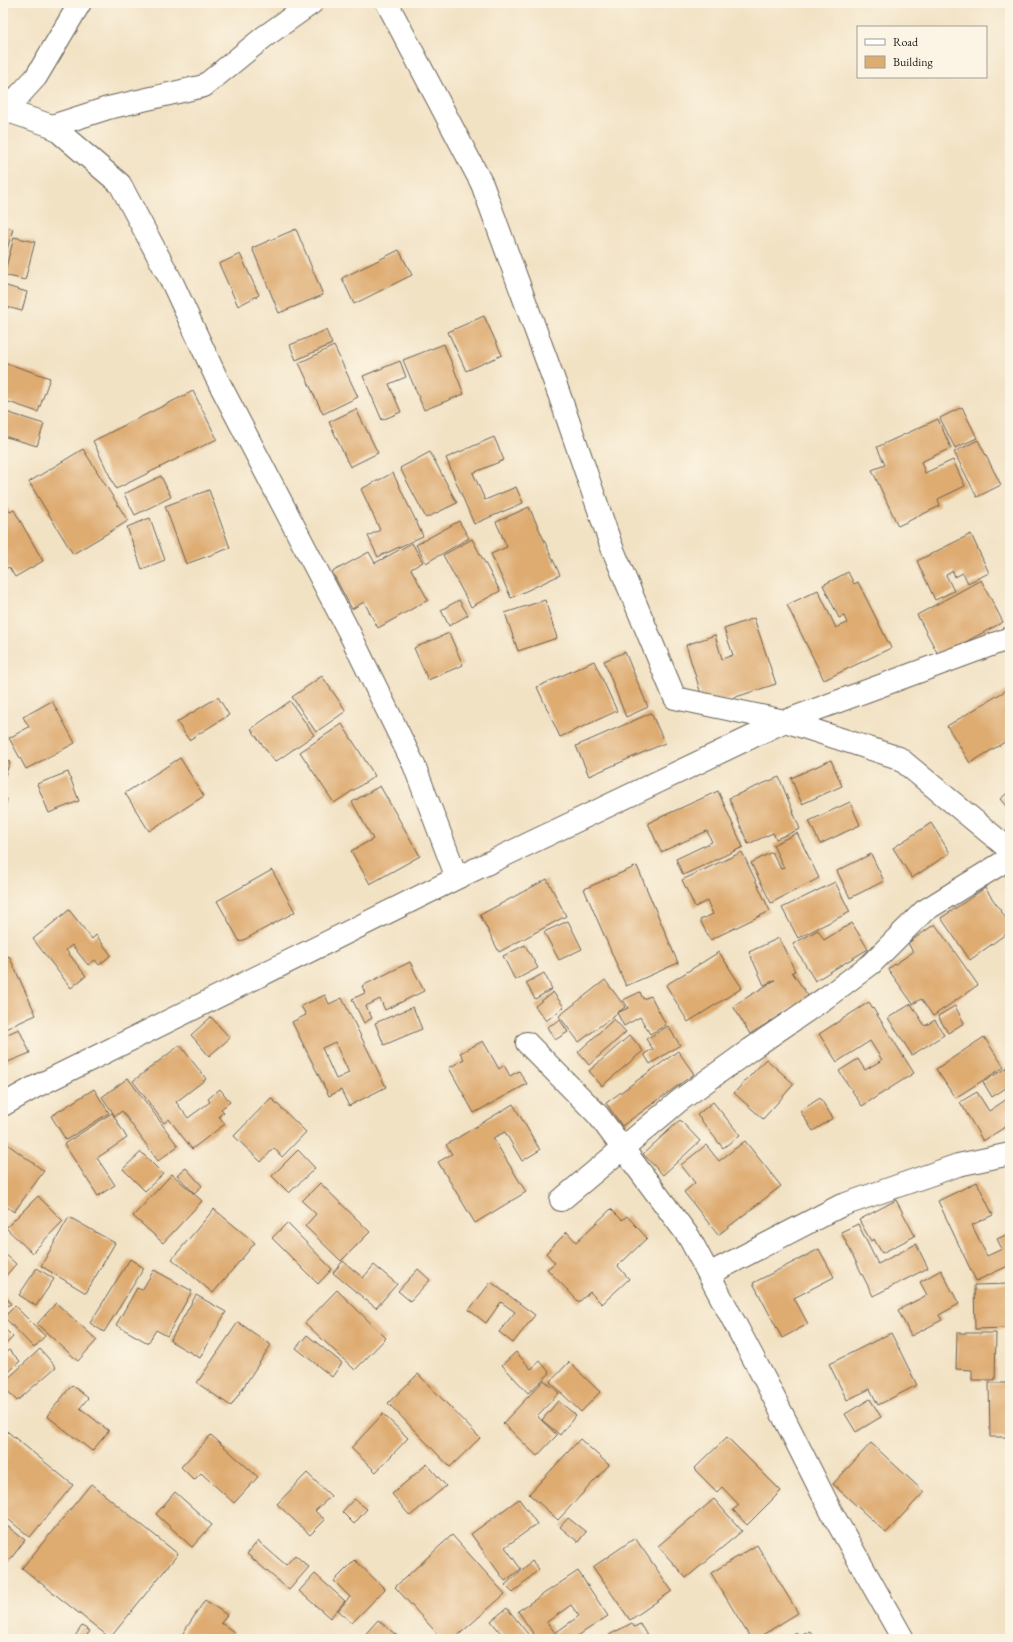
<svg xmlns="http://www.w3.org/2000/svg" width="1013" height="1642" font-family="'EB Garamond',serif">
  <style>
    .building { fill: #deab71; fill-rule: evenodd }
    .lines { fill: none; stroke-linecap: round; stroke-linejoin: round }
    .minor-casing { stroke: #676157; stroke-width: 24 }
    .minor { stroke: #fff; stroke-width: 22 }
  </style>
  <rect width="100%" height="100%" fill="#fcf5e5"/>
  <filter id="ink" filterUnits="userSpaceOnUse"><feTurbulence type="fractalNoise" baseFrequency=".025" numOctaves="2"/><feDisplacementMap in="SourceGraphic" scale="8" xChannelSelector="R" yChannelSelector="G"/><feConvolveMatrix kernelMatrix="1 2 1 2 8 2 1 2 1" color-interpolation-filters="sRGB"/></filter>
  <filter id="wash" filterUnits="userSpaceOnUse"><feTurbulence type="fractalNoise" baseFrequency=".012" numOctaves="4" result="noise"/><feDisplacementMap in="SourceGraphic" scale="16" xChannelSelector="R" yChannelSelector="G"/><feGaussianBlur stdDeviation="0.9" result="paint"/><feColorMatrix in="noise" values="0 0 0 0 0 0 0 0 0 0 0 0 0 0 0 0 0 1.4 0 .05"/><feComposite in="paint" operator="in"/></filter>
  <g filter="url(#wash)">
    <rect width="100%" height="100%" fill="#f2e2c4"/>
    <g id="blocks">
      <path class="building" d="M3,226L13,229L3,263Z
        M296,229L323,295L279,313L252,248Z
        M14,237L35,242L25,280L4,275Z
        M399,250L412,275L354,304L342,278Z
        M240,254L259,295L238,306L219,264Z
        M3,285L27,292L22,311L3,306Z
        M484,316L502,355L466,371L448,332Z
        M326,330L332,344L296,360L290,345Z
        M444,344L464,394L424,410L403,360Z
        M334,346L358,397L323,414L299,363Z
        M400,361L406,377L389,384L401,412L382,420L363,376Z
        M3,362L50,378L38,412L3,400Z
        M193,391L217,439L116,489L93,441Z
        M962,407L977,438L955,448L940,418Z
        M356,409L378,453L350,467L329,422Z
        M3,411L44,424L37,446L3,436Z
        M938,419L951,448L921,462L925,473L953,460L965,486L938,499L940,506L898,526L872,470L885,465L877,447Z
        M494,437L504,460L473,473L485,500L516,487L523,503L474,524L446,458Z
        M978,440L1001,485L977,497L954,452Z
        M83,449L128,521L73,554L29,482Z
        M430,452L457,503L426,518L400,468Z
        M393,473L423,536L378,557L368,536L380,530L361,489Z
        M161,476L171,497L135,515L124,494Z
        M209,490L230,548L186,564L165,506Z
        M3,499L10,512L14,510L43,561L15,577L9,567L3,570Z
        M529,507L560,575L511,598L491,554L507,547L496,522Z
        M150,518L165,560L142,569L127,527Z
        M459,521L469,538L426,563L416,545Z
        M971,534L989,573L968,583L963,573L955,577L953,571L946,575L954,591L935,600L917,561Z
        M472,539L500,591L471,607L443,555Z
        M412,543L423,562L411,569L428,600L378,628L364,602L352,609L332,572L369,552L375,563Z
        M848,572L854,584L858,582L891,648L824,680L787,605L818,590L836,628L847,623L844,616L839,618L823,585Z
        M981,580L1003,622L939,656L917,615Z
        M459,600L468,615L449,626L441,610Z
        M545,600L557,638L518,651L505,613Z
        M754,618L776,684L705,707L686,645L715,635L722,659L733,655L724,629Z
        M449,633L463,665L428,680L414,648Z
        M625,652L648,707L626,717L604,661Z
        M594,661L617,711L560,737L537,687Z
        M322,676L346,711L316,732L292,697Z
        M1010,688V739L970,763L947,726Z
        M218,697L229,715L189,740L177,722Z
        M52,701L75,743L26,769L9,738L29,727L23,717Z
        M290,701L314,735L275,762L251,729Z
        M651,713L665,743L589,776L576,746Z
        M342,724L375,776L334,803L300,752Z
        M180,758L204,796L149,831L125,793Z
        M3,760L10,762L3,781Z
        M831,760L842,786L802,804L791,778Z
        M68,772L79,801L49,813L37,784Z
        M779,777L800,829L776,839L773,833L748,844L729,798Z
        M380,786L420,856L370,884L351,851L373,839L352,802Z
        M718,791L743,847L683,875L676,859L712,842L707,831L661,852L648,823Z
        M1010,791V811L1000,799Z
        M3,798L7,799L3,811Z
        M850,802L860,825L820,844L809,821Z
        M931,823L950,853L912,878L893,848Z
        M797,833L819,878L771,903L751,863L772,852L781,869L784,868L773,845Z
        M742,852L770,911L710,940L700,920L713,914L707,901L695,907L682,880Z
        M871,854L884,881L850,898L837,871Z
        M637,866L678,963L626,986L584,889Z
        M272,870L295,912L240,942L217,901Z
        M547,879L566,916L499,952L480,915Z
        M835,882L850,912L798,938L782,908Z
        M985,888L1010,924V931L970,960L941,918Z
        M69,910L92,939L96,935L111,955L99,965L95,960L88,965L72,945L66,950L86,976L71,988L33,939Z
        M568,921L582,949L559,960L544,932Z
        M852,923L868,949L815,981L793,944L818,930L824,940Z
        M935,924L978,985L933,1016L921,999L913,1004L888,969L913,952L908,943Z
        M779,938L795,971L792,972L809,997L750,1034L733,1006L775,980L764,985L749,952Z
        M525,945L538,968L515,980L503,956Z
        M719,952L742,988L688,1022L666,985Z
        M9,956L36,1015L3,1030V958Z
        M410,962L424,991L385,1010L380,999L366,1006L372,1018L364,1023L352,999L365,993L362,986Z
        M544,973L552,989L535,999L526,983Z
        M605,980L625,1007L579,1042L559,1016Z
        M553,992L564,1007L546,1021L535,1006Z
        M640,992L643,999L651,996L666,1025L650,1034L640,1017L624,1026L617,1013L628,1008L623,1000Z
        M325,995L329,1004L342,998L386,1087L349,1106L341,1090L329,1096L292,1022L306,1015L301,1006ZM335,1042L349,1073L336,1079L322,1048Z
        M869,1002L914,1073L862,1106L839,1071L858,1059L865,1070L882,1060L870,1041L837,1062L819,1034Z
        M911,1004L925,1026L935,1020L944,1035L912,1055L888,1018Z
        M955,1006L964,1023L948,1033L938,1016Z
        M413,1007L422,1029L384,1045L375,1023Z
        M211,1017L230,1038L209,1056L191,1035Z
        M614,1019L626,1032L589,1065L578,1052Z
        M560,1020L568,1032L555,1040L547,1027Z
        M668,1026L680,1045L650,1064L644,1054L653,1049L646,1039Z
        M19,1029L30,1053L3,1064V1036Z
        M630,1035L643,1051L602,1086L589,1071Z
        M984,1037L1004,1067L955,1098L936,1069Z
        M483,1041L499,1069L504,1065L510,1076L519,1071L527,1084L474,1113L449,1068L464,1059L460,1053Z
        M180,1045L206,1079L176,1102L188,1118L210,1102L208,1099L220,1089L230,1102L221,1109L224,1112L219,1116L225,1124L192,1149L169,1119L164,1123L133,1081Z
        M678,1051L694,1074L622,1126L606,1103Z
        M766,1059L794,1084L763,1119L734,1093Z
        M1010,1066V1093L1006,1088L992,1097L983,1082Z
        M128,1078L178,1146L158,1161L122,1111L115,1116L102,1097Z
        M94,1089L109,1113L66,1140L51,1116Z
        M977,1092L989,1111L1010,1097V1124L983,1141L960,1102Z
        M271,1098L306,1132L282,1157L274,1148L261,1162L234,1136Z
        M820,1098L833,1118L813,1131L800,1111Z
        M713,1102L740,1135L723,1148L697,1115Z
        M513,1104L540,1150L522,1161L505,1132L493,1138L526,1192L475,1223L438,1162L452,1154L446,1145Z
        M112,1113L127,1138L97,1158L115,1185L98,1196L64,1144Z
        M680,1120L700,1141L663,1175L643,1154Z
        M3,1141L44,1171L14,1212L3,1204Z
        M745,1141L781,1186L718,1235L684,1192L695,1183L681,1165L706,1145L719,1161Z
        M298,1150L315,1168L289,1193L272,1176Z
        M141,1152L163,1174L145,1191L123,1169Z
        M186,1168L202,1186L194,1193L177,1175Z
        M172,1174L202,1201L163,1243L133,1216Z
        M977,1182L993,1215L972,1225L987,1256L1002,1249L997,1239L1010,1233V1265L976,1281L938,1201Z
        M320,1183L370,1232L341,1261L305,1226L316,1214L302,1201Z
        M38,1196L63,1221L32,1253L6,1228Z
        M896,1200L915,1236L882,1253L874,1239L871,1241L859,1220Z
        M214,1209L255,1243L213,1293L172,1259Z
        M611,1209L622,1220L627,1216L647,1238L618,1266L629,1279L602,1304L590,1292L579,1302L547,1269L555,1263L546,1253L567,1232L576,1242Z
        M69,1217L115,1243L86,1293L41,1266Z
        M287,1223L332,1269L318,1284L272,1238Z
        M858,1224L878,1264L916,1244L928,1268L873,1296L841,1232Z
        M819,1249L834,1277L794,1298L808,1324L782,1338L753,1283Z
        M3,1252L16,1264L3,1279Z
        M130,1259L144,1268L104,1332L90,1323Z
        M343,1261L363,1278L374,1265L397,1284L376,1308L333,1273Z
        M37,1268L54,1279L36,1306L19,1295Z
        M418,1269L430,1280L410,1301L398,1291Z
        M154,1270L192,1291L167,1336L156,1330L148,1343L116,1325L137,1288L142,1290Z
        M941,1270L959,1304L939,1315L942,1320L911,1336L898,1310L927,1295L920,1282Z
        M491,1282L535,1315L513,1343L499,1332L515,1312L501,1302L486,1323L469,1310Z
        M1010,1284V1328L975,1329L974,1285Z
        M337,1290L386,1338L355,1370L305,1323Z
        M3,1292L11,1304L3,1309Z
        M196,1295L226,1312L200,1358L170,1341Z
        M56,1303L97,1340L78,1361L37,1324Z
        M15,1306L45,1336L34,1348L4,1317Z
        M238,1322L271,1345L231,1406L197,1383Z
        M3,1327L13,1337L3,1347Z
        M891,1333L917,1385L878,1405L870,1389L847,1400L829,1364Z
        M957,1333H996L995,1380H972V1370L956,1369Z
        M307,1335L342,1363L332,1377L296,1348Z
        M40,1349L56,1367L17,1401L3,1386V1383Z
        M9,1350L20,1361L3,1378V1351L5,1353Z
        M516,1352L531,1369L540,1361L550,1373L528,1393L502,1365Z
        M569,1362L600,1392L581,1412L550,1382Z
        M418,1374L480,1438L450,1467L388,1403Z
        M544,1380L559,1393L537,1416L557,1435L537,1456L503,1423Z
        M989,1383H1010V1437H990Z
        M72,1385L88,1398L80,1408L109,1431L92,1451L47,1416Z
        M870,1399L881,1417L856,1432L845,1414Z
        M558,1401L576,1415L560,1435L542,1420Z
        M383,1414L408,1438L376,1472L351,1448Z
        M3,1428L73,1485L30,1537L3,1515Z
        M211,1435L258,1477L234,1503L201,1473L194,1480L181,1467Z
        M727,1437L781,1491L747,1525L733,1510L739,1505L722,1487L717,1492L694,1469Z
        M580,1439L609,1465L558,1520L529,1494Z
        M871,1443L924,1492L886,1533L833,1484Z
        M427,1464L446,1486L410,1516L392,1494Z
        M307,1473L331,1496L315,1511L325,1520L310,1535L277,1504Z
        M91,1484L178,1554L110,1638L22,1568Z
        M175,1492L212,1525L192,1547L156,1514Z
        M354,1499L367,1509L354,1524L342,1512Z
        M519,1499L537,1524L505,1547L521,1569L505,1581L471,1534Z
        M714,1499L742,1531L686,1578L658,1546Z
        M568,1518L586,1532L578,1542L560,1527Z
        M3,1523L25,1540L3,1569Z
        M452,1535L505,1594L454,1639H442L395,1587Z
        M635,1538L672,1591L630,1620L593,1567Z
        M258,1541L286,1565L295,1555L309,1567L289,1590L247,1554Z
        M757,1545L798,1613L756,1639H751L711,1573Z
        M355,1560L385,1589L352,1623L338,1610L350,1597L334,1581Z
        M532,1561L539,1569L513,1593L505,1585Z
        M578,1571L608,1616L573,1639H537L518,1611ZM571,1605L579,1616L555,1633L547,1622Z
        M315,1574L345,1601L330,1618L299,1591Z
        M205,1600L227,1615L221,1623L234,1632L229,1639H179Z
        M507,1608L532,1639H502L504,1637L491,1621Z
        M378,1620L401,1639H361Z
        M632,1623L634,1627L640,1624L649,1639H612L609,1635Z
        M82,1626L90,1631L84,1639H73Z
        M810,1631L814,1639H784L796,1632L799,1637Z"/>
    </g>
  </g>
  <g filter="url(#ink)">
    <use href="#blocks" fill-opacity="0" stroke="#676157" stroke-width="1"/>
    <g class="lines">
      <g class="minor-casing">
        <path id="minor" d="M387,3L482,184L559,394L611,545L675,698L785,721L1010,638
          M5,110L52,126L120,184L173,284L216,377L348,630L414,765L457,878
          M3,113L36,77L80,3
          M52,126L108,108L204,86L264,37L312,3
          M527,1043L598,1115L689,1237L765,1380L832,1513L903,1639
          M3,1105L33,1088L457,878L785,721L899,758L1010,850
          M561,1200L679,1101L751,1049L824,999L871,964L924,911L1010,858
          M709,1274L840,1206L958,1165L1010,1154"/>
      </g>
      <use href="#minor" class="minor"/>
    </g>
  </g>
  <rect width="1013" height="1642" fill="none" stroke="#fcf5e5" stroke-width="16"/>
  <rect x="857" y="26" width="130" height="52" fill="#fcf5e5" stroke="#a29e95"/>
  <rect x="865" y="39" width="20" height="6" fill="#ffffff" stroke="#a29e95"/>
  <text x="893" y="46" font-size="12" fill="#1c1c1c">Road</text>
  <rect x="865" y="56" width="20" height="12" fill="#deab71" stroke="#a29e95"/>
  <text x="893" y="66" font-size="12" fill="#1c1c1c">Building</text>
</svg>
